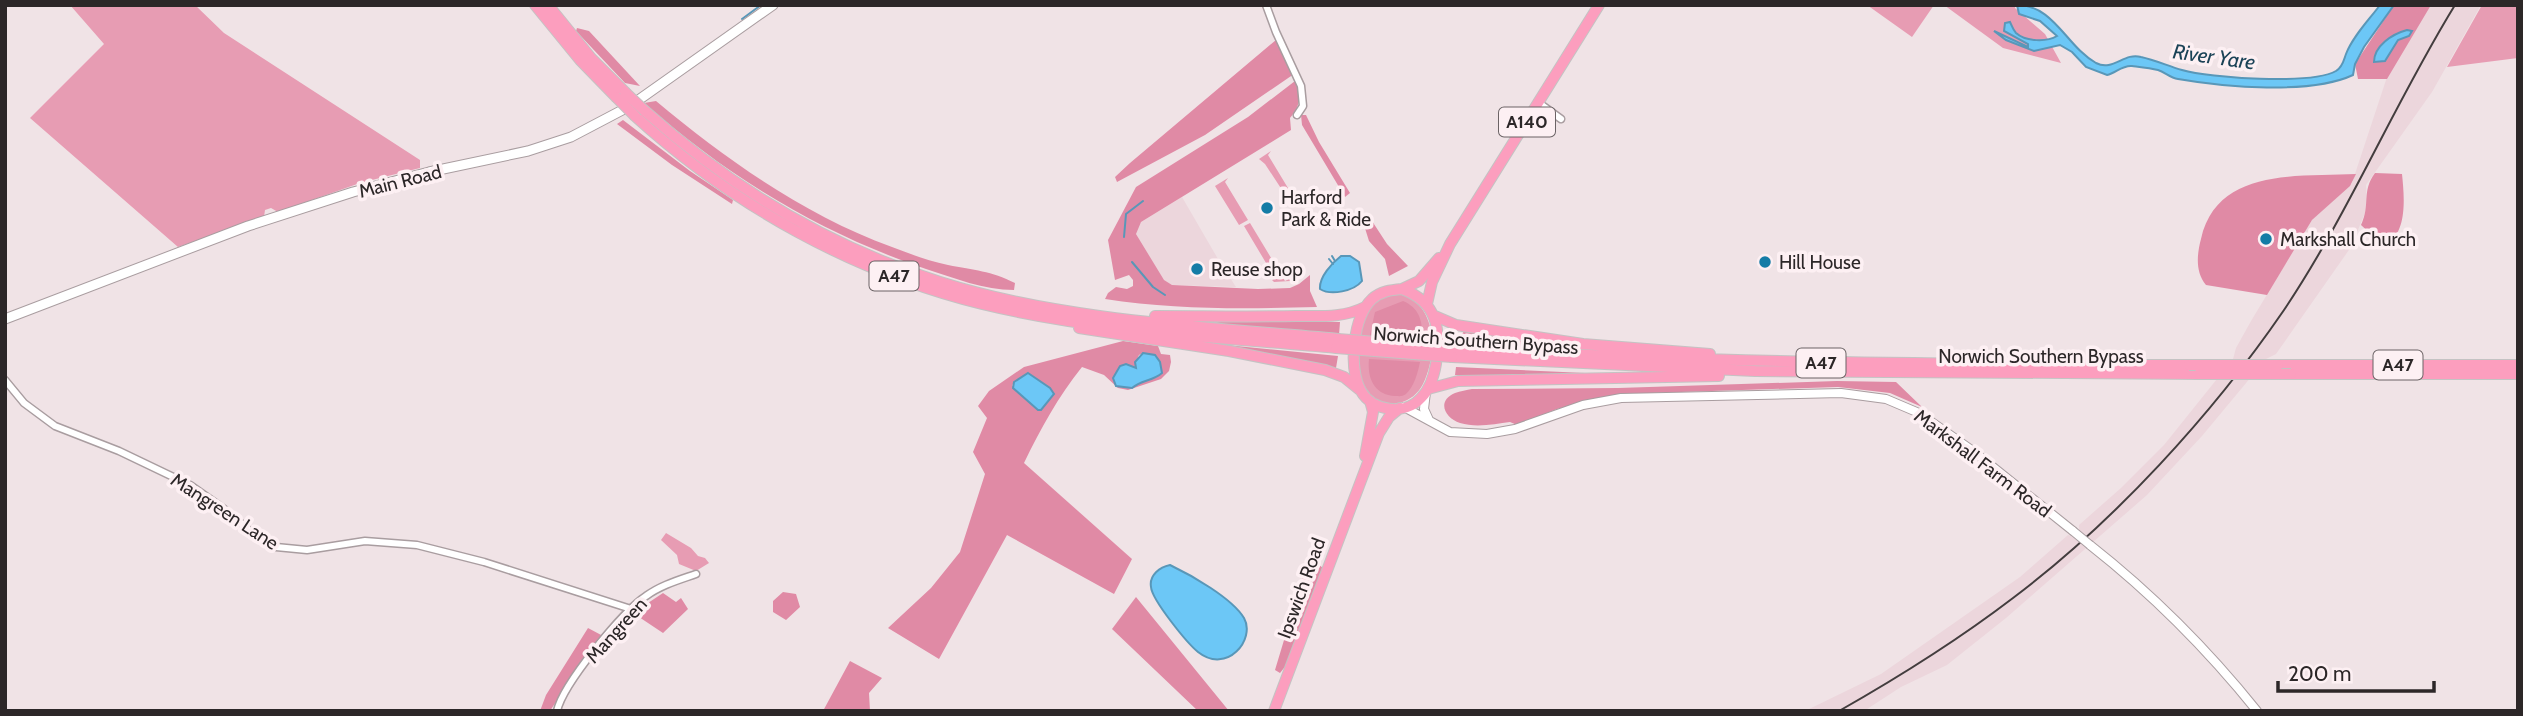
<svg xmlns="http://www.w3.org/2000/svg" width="2523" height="716" font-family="Cabin,sans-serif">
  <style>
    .built { fill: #ecd6dc }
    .green { fill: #e79cb3 }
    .forest { fill: #e08aa5; fill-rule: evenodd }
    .water { fill: #6cc7f6; stroke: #5997b8; stroke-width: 2 }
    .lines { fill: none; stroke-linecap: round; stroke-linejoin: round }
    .stream { stroke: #5997b8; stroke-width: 2 }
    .minor-casing { stroke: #a99da0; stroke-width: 9 }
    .tertiary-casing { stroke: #a99da0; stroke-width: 10 }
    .secondary-casing { stroke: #a99da0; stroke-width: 11 }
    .trunk-casing { stroke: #c4c3c3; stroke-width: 12 }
    .minor { stroke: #fff; stroke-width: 6 }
    .tertiary { stroke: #fff; stroke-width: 8 }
    .secondary { stroke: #fff; stroke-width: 9 }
    .trunk { stroke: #fc9ebe; stroke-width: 10 }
    .rail { stroke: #433d3e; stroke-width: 2 }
    .tertiary-bridge-casing { stroke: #a99da0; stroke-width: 10; stroke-linecap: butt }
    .trunk-bridge-casing { stroke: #c4c3c3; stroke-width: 12; stroke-linecap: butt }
    .tertiary-bridge { stroke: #fff; stroke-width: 8 }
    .trunk-bridge { stroke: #fc9ebe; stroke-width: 10 }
    .poi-dot { fill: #157ca6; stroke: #fdf0f3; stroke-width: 2.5 }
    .labels { text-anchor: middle; stroke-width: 7; stroke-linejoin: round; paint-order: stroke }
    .shield { fill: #fdf0f3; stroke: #6b6365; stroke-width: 2 }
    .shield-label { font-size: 18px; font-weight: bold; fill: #2c2728 }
    .street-label { font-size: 19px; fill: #2c2728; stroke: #fdf0f3 }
    .poi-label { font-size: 19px; fill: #2c2728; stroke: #fdf0f3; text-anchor: start }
    .water-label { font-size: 21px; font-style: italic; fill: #1b4357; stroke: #fdf0f3 }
  </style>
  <rect width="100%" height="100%" fill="#f0e3e6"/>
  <path class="built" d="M2429,5H2481L2432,92L2366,185L2367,208L2351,247L2276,354L2266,359L2202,436L2147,495L2006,618L1947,665L1901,687L1864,711H1805L1881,674L2020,577L2068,535L2072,536L2079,529V525L2121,488L2164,445L2233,359L2236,348L2251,321L2312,220L2352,183L2387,77Z
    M1182,197L1218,259L1236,287L1172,285L1164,281L1136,234L1137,229L1141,222Z"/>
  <path class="green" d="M70,5H195L224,33L420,160V168L360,183L278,212L271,208L265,210L264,217L178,247L30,118L104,44Z
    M1867,5H1934L1912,37Z
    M1944,5H2015V8L2045,34L2061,63L2003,48Z
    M2482,5H2518V58L2447,67Z
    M1271,151L1268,155L1291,193L1286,196L1265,164L1259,159Z
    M1228,178L1225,182L1248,220L1239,225L1215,186Z
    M1250,223L1285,281L1289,279L1290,281L1274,282L1272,280L1275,278L1244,226Z
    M1403,295C1438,307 1437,356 1423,384C1418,394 1410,400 1399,403C1347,414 1349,322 1378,300C1385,294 1394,295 1403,295Z
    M666,533L691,548L698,556L705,558L709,563L696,571L679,564L677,555L661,540Z"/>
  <path class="forest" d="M2394,5H2431L2387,79H2358L2355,64Z
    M577,28L589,31L640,86L625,83L576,31Z
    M1276,40L1294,74L1205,135L1117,182L1115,177L1130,163Z
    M1295,81C1301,97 1301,105 1290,118L1291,130L1141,222L1136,234L1164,280L1172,285L1258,289L1290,288L1299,284L1310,275V291L1317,307C1247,309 1175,310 1105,299L1108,293L1116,287L1127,289L1133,286V280L1129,275L1115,280L1108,240L1136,187L1248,117Z
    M656,101C727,160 804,215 892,247C910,254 929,261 948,265C974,270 991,271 1015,283L1014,290C984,290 954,278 926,269C820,233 728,177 644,103Z
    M1301,115H1306L1319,142L1350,193L1345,197L1302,125Z
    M623,120L690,171L733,200L732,204L672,165L617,124Z
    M2375,173L2402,174C2404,194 2408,230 2388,243L2374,237L2361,225C2371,204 2361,192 2375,173Z
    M2356,174L2350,186L2312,220L2267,295L2206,285C2195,272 2197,254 2201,239C2217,167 2299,177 2356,174Z
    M1372,221L1387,244L1408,266L1389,276L1385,259L1369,241L1364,225Z
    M1403,301C1422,309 1423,325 1422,344L1371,340L1370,334L1375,312Z
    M1212,322H1340L1339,335L1213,324Z
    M1464,331L1546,345L1545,348L1457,342Z
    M1123,341L1158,346L1161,354L1170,355L1171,362L1169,371L1161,379L1128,390L1118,388L1104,375L1082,367C1058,397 1041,428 1024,463L1132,559L1114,594L1007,535L939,659L888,628L931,588L960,552L985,474L973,452L987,418L978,406L989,391L1024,367ZM1143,353L1157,377L1138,383L1132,388L1113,379L1119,369L1126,364L1137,368L1135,364L1139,355ZM1032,375L1054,394L1038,410L1012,385Z
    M1216,344L1338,356L1336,368L1324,366Z
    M1369,359L1420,362C1418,372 1414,387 1406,394C1402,397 1399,396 1395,396C1374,395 1367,378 1369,359Z
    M1456,367L1585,373V375H1455Z
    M1837,381L1896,382L1922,407L1890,393L1838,387L1620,394L1557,409L1517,425L1510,422C1495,424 1476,428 1460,423C1445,418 1436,401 1455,393C1460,391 1467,390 1472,389L1618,388Z
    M1309,557L1323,568L1288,663L1280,673L1275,670Z
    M783,592L796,594L800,607L786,620L773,612V601Z
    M663,593L676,602L681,598L688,609L663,633L633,613Z
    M1136,597L1229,711H1198L1112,629Z
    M588,628L603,636L591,648L550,711H540L546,695Z
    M850,661L882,678L869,693L870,711H823Z"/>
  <path class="water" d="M2017,5C2054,5 2066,46 2096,63C2113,72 2124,52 2141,57C2155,60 2168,66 2182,70C2210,78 2311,85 2336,71C2343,67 2344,59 2346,54C2353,36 2369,20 2380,5H2394L2364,47L2355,64L2353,75C2310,95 2224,87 2178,79C2170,78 2165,72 2158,70C2150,68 2140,67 2132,66C2122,65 2116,73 2107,75L2086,67L2072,52L2060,45L2034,51L2006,40L1994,31L2028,47V44L2004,31L2005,23L2010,22C2012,26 2013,30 2016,33C2026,42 2047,42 2057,36L2040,21L2019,14Z
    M2407,30L2412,31L2409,36L2398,40L2385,61L2374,62C2374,46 2392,34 2407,30Z
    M1341,256H1350L1359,262L1362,281C1354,291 1331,296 1320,289C1319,277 1332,263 1341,256Z
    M1143,353L1155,355L1160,362L1162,373C1153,381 1141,380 1132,388L1116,386L1113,378L1120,366L1126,364L1136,368L1135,362Z
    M1028,373L1050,388L1054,394L1041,410H1038L1013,388L1014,382Z
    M1170,565C1191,575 1232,598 1244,618C1256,639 1227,675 1198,652C1187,643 1152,600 1151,587C1149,575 1160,567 1170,565Z"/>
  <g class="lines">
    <path class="stream" d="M742,19L761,5
      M1124,237L1126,214L1143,201
      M1332,256L1335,261
      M1329,259L1333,264
      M1132,262L1153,287L1165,295"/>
    <g class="minor-casing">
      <path id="minor" d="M1266,5L1276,32L1301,86L1303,106L1297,115
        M1539,103L1561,119
        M5,380L24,403L55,426L119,451L190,485L224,509L255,535L276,547L307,550L365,541L417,545L484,562L631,609
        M557,711C563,684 623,611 646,596C661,585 679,580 696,574"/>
    </g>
    <g class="tertiary-casing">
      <path id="tertiary" d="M1426,392L1424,409L1429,420
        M1404,407L1450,432L1487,434L1515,429L1583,405L1621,398L1841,393L1886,399L1919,413L1973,451L2073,531
        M2090,545C2151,593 2208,650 2257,711"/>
    </g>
    <g class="secondary-casing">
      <path id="secondary" d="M5,319L248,226L353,192L429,172L528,151L571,137L630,106L773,5"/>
    </g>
    <g class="trunk-casing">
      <path id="trunk" d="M535,5L580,60L616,97
        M548,5L591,58L625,92
        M645,111C731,188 830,247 940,282C1063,321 1209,327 1338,339
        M635,116C734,206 853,272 982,304C1097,332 1218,337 1336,348
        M1402,289C1438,302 1441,330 1436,364C1434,376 1430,389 1421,398C1405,416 1372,411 1361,391C1348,368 1353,317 1372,299C1381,291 1391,290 1402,289Z
        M1402,289L1419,281L1439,258
        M1427,304L1432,282L1450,244L1599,5
        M1155,316C1202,316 1249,317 1296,316C1320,316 1344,318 1365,307
        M1435,316L1456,325L1583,344L1710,354
        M1079,328L1229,351L1325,370L1344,377L1360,390
        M1453,348C1698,363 1943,364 2189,365
        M1452,357L1755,371L2199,374
        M2278,365H2518
        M2291,374H2518
        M1428,389L1458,381L1719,376
        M1365,456L1373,412L1370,401
        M1274,711L1379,433L1389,417L1400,408"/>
    </g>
    <use href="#minor" class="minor"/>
    <use href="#tertiary" class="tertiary"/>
    <use href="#secondary" class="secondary"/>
    <use href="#trunk" class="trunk"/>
    <path class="rail" d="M1839,711C1899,677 1958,640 2013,598C2114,522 2212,415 2284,310C2349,213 2394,104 2455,5"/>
    <g class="tertiary-bridge-casing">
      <path id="tertiary-bridge" d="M2073,531L2090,545"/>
    </g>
    <g class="trunk-bridge-casing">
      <path id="trunk-bridge" d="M625,92L645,111
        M616,97L635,116
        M1338,339L1453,348
        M1336,348L1452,357
        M2189,365H2278
        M2199,374H2291"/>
    </g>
    <use href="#tertiary-bridge" class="tertiary-bridge"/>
    <use href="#trunk-bridge" class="trunk-bridge"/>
  </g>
  <g class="poi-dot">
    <circle cx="1267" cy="208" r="7"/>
    <circle cx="2266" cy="239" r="7"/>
    <circle cx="1765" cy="262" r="7"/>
    <circle cx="1197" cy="269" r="7"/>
  </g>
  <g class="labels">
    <g class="shield">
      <rect x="1499" y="107.5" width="56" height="29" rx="5"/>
      <rect x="869.5" y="261.5" width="49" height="29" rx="5"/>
      <rect x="1796.5" y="348.5" width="49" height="29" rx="5"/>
      <rect x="2373.5" y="350.5" width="49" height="29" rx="5"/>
    </g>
    <g class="shield-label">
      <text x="1527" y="128">A140</text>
      <text x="894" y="282">A47</text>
      <text x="1821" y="369">A47</text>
      <text x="2398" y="371">A47</text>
    </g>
    <g class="street-label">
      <text transform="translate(400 181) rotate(-14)" y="7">Main Road</text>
      <text transform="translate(1476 340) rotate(4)" y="7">Norwich Southern Bypass</text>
      <text x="2041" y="363">Norwich Southern Bypass</text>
      <text transform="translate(1983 463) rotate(37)" y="7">Markshall Farm Road</text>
      <text transform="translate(225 511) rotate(33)" y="7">Mangreen Lane</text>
      <text transform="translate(1301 588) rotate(-70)" y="7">Ipswich Road</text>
      <text transform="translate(616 630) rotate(-48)" y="7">Mangreen</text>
    </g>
    <g class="poi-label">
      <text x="1281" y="204">Harford<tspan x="1281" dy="22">Park &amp; Ride</tspan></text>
      <text x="2280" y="246">Markshall Church</text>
      <text x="1779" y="269">Hill House</text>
      <text x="1211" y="276">Reuse shop</text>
    </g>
    <g class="water-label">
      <text transform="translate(2214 57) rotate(8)" y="7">River Yare</text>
    </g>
  </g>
  <rect width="2523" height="716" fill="none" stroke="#2c2728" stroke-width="14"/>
  <path d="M2278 681v10h156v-10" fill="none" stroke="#2c2728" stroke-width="3.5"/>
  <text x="2288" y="681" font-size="21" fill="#2c2728" stroke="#fdf0f3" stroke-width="5" paint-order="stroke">200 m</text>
</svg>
